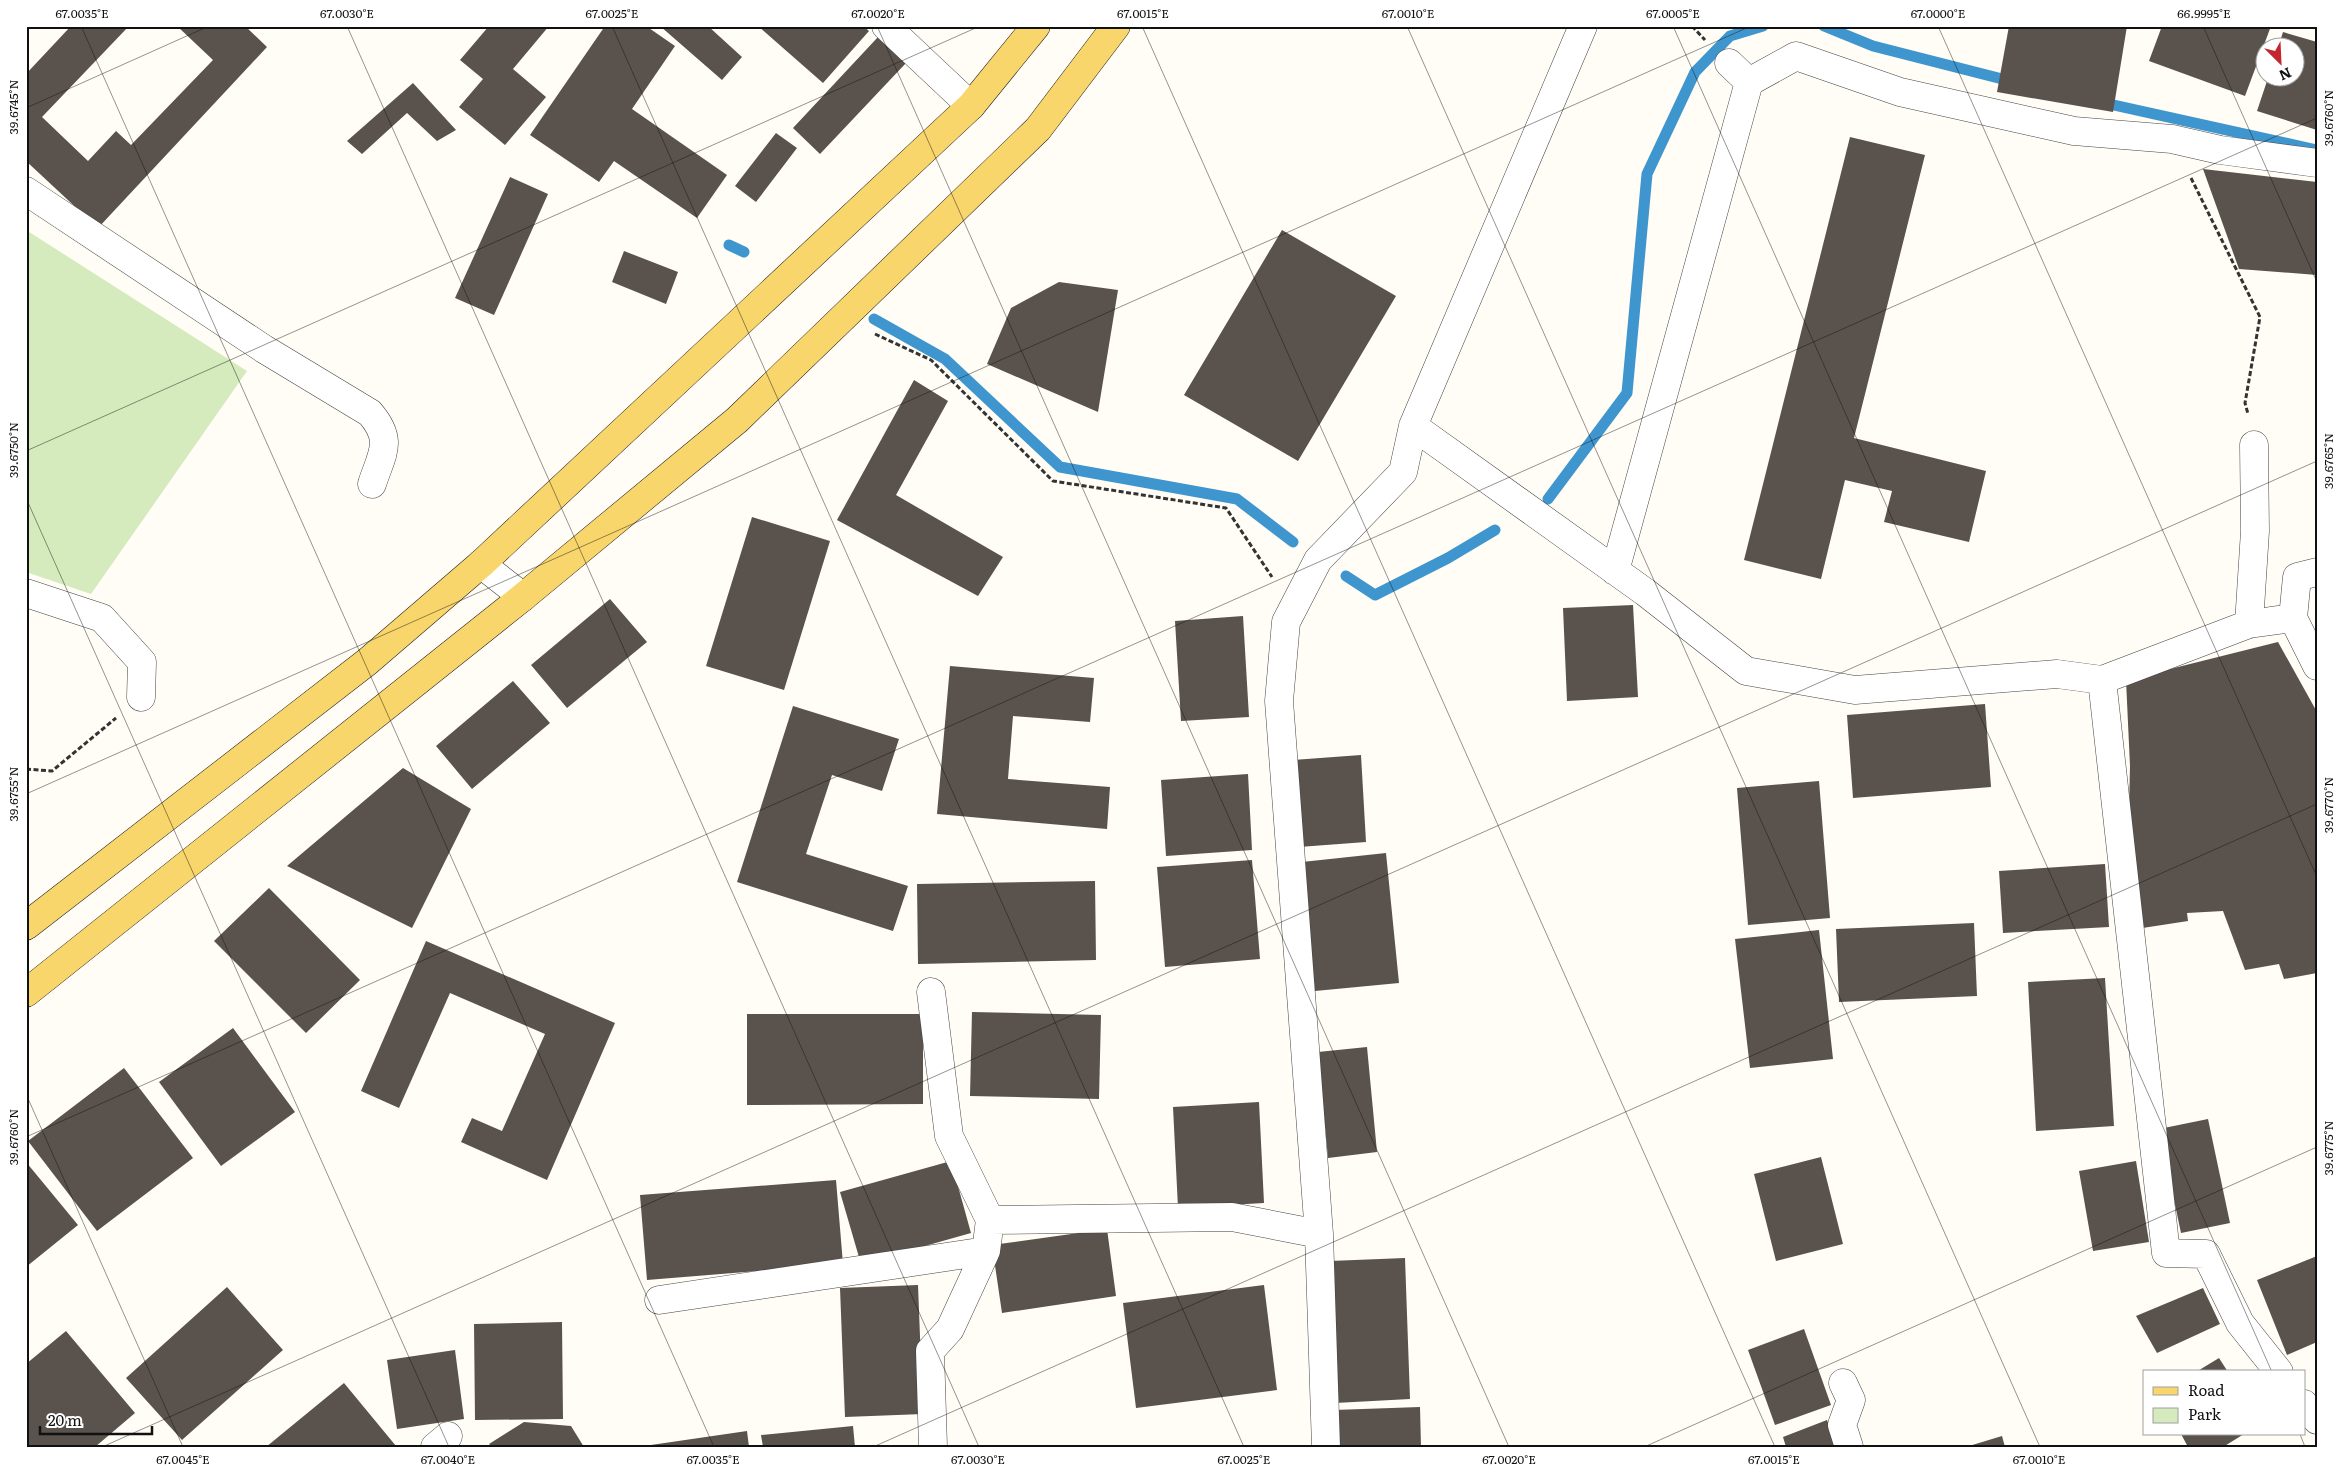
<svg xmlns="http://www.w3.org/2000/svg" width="2343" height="1473" font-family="Literata,serif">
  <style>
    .green { fill: #d5ebbd }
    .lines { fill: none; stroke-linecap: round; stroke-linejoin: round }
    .stream { stroke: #3f96cf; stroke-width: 11 }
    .building { fill: #5a524d }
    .minor-casing { stroke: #444; stroke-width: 29 }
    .major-casing { stroke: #222; stroke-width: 29 }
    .path { stroke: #333; stroke-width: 3; stroke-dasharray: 5 2.5; stroke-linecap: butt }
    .minor { stroke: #fff; stroke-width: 28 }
    .major { stroke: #f9d66b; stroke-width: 28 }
    .ticks { fill: none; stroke: #111; stroke-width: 1; stroke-opacity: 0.45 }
    .neatline { fill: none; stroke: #111; stroke-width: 2 }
    .ticks-label { font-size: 12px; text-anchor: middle; fill: #111 }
  </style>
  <rect width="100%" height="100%" fill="#fffdf5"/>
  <path class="green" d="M26,230L247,371L91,594L26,572Z"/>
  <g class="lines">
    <path class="stream" d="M1824,26L1873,46L2014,82
      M2100,102L2317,150
      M729,245L744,252
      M874,319L945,359L1060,467L1237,499L1293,542
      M1548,499L1627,393L1647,174L1695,72L1730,36L1763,26
      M1346,576L1375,595L1448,558L1495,530"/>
  </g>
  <path class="building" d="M71,26H129L42,117L88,161L116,131L131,145L213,60L177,26H245L267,47L98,228L26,161V74Z
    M489,26H549L513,69L546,97L505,145L459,107L483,79L460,60Z
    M605,26H646L675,46L632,109L727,175L697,218L614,161L599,182L530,135Z
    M660,26H708L742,57L722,80Z
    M758,26H863L869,31L823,83Z
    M2009,26H2127L2113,112L1997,92Z
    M2162,26H2271L2245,96L2149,61Z
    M2283,32L2317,42V130L2257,111L2268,78H2296V48H2278Z
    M878,37L906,63L820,154L793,128Z
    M413,83L456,130L437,141L407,113L362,154L347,141Z
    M776,133L797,148L756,202L735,186Z
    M1850,137L1925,155L1854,438L1986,471L1969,542L1884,522L1892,491L1845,480L1821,579L1744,560Z
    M2203,169L2317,182V275L2239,269Z
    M510,177L548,194L494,315L455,298Z
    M1282,230L1396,296L1298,461L1184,395Z
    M624,251L678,272L666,304L612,282Z
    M1059,282L1118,290L1098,412L987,364L1011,308Z
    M914,380L948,401L896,495L1003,557L978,596L837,520Z
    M752,517L830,541L784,690L706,666Z
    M610,599L647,642L567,708L531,665Z
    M1633,605L1638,697L1567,701L1563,608Z
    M1243,616L1249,717L1181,721L1175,621Z
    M2278,642L2317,712V973L2284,979L2279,964L2245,970L2223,911L2187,913L2188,921L2136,929L2128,853L2130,766L2126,680Z
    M950,666L1094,678L1090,722L1013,716L1008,779L1110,787L1107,829L937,814Z
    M513,681L550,723L472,789L436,746Z
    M1985,704L1991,787L1853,798L1847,715Z
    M793,706L899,739L882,791L832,775L806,854L908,886L893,931L737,882Z
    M1361,755L1366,842L1299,847L1293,760Z
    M403,768L471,809L412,928L287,866Z
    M1248,774L1252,850L1166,856L1161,780Z
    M1819,781L1830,918L1748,925L1737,788Z
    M1386,853L1399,983L1315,991L1302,862Z
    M1252,860L1260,959L1165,967L1157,867Z
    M2105,864L2109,927L2003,933L1999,871Z
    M1095,881L1096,960L918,964L917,884Z
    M269,888L360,980L306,1033L214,941Z
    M1974,923L1977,996L1839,1002L1836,929Z
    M1819,930L1833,1059L1750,1068L1735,939Z
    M426,941L615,1023L547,1180L461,1142L472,1118L502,1131L545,1034L450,993L399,1108L361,1091Z
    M2105,978L2114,1126L2036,1131L2028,982Z
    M972,1012L1101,1015L1099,1099L970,1096Z
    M747,1014H923V1104L747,1105Z
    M233,1028L295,1112L221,1166L159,1082Z
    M1367,1047L1377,1152L1328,1158L1318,1052Z
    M124,1068L193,1158L97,1231L28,1141Z
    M1259,1102L1264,1203L1178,1208L1173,1107Z
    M2208,1119L2230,1223L2181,1233L2159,1129Z
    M1821,1157L1843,1244L1776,1261L1754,1174Z
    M951,1161L971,1233L861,1264L840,1192Z
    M2136,1161L2149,1242L2093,1251L2079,1171Z
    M26,1162L78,1225L26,1267Z
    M836,1180L843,1264L647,1280L640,1195Z
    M1107,1229L1116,1296L1002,1313L992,1245Z
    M2317,1256V1342L2287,1355L2257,1280Z
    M1405,1258L1410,1399L1335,1403L1330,1261Z
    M918,1285L923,1414L845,1417L840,1288Z
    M1264,1285L1277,1390L1136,1408L1123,1303Z
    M227,1287L283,1350L182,1440L126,1378Z
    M2203,1288L2220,1324L2157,1353L2136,1316Z
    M562,1322L563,1419L475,1420L474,1324Z
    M1804,1329L1831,1405L1775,1425L1748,1350Z
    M66,1331L135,1413L95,1447H26V1364Z
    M455,1350L464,1419L397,1429L387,1360Z
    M2219,1358L2228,1372H2196Z
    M344,1383L396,1446L266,1447Z
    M1420,1407L1421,1447H1335L1334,1410Z
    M1827,1420L1837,1447H1786L1783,1437Z
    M524,1422L571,1426L584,1447H492L489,1444Z
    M853,1426L855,1447H763L761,1435Z
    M747,1431L749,1447H644V1446Z
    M2181,1434H2244L2223,1447H2188Z
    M2002,1436L2005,1447H1969V1446Z"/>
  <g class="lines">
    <g class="minor-casing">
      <path id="minor" d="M886,26L971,106
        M1749,82L1796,56L1900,92L2074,131L2172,139L2220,150L2317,163
        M26,191L264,349L370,413C394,441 382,453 372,484
        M1413,426L1645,592L1746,671L1855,690L2057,674L2102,680L2249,624L2293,618L2317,666
        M481,564L523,597
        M1615,571L1749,82L1729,63
        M26,593L102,618L142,662L141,697
        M2293,618L2297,577L2317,572
        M2249,624L2255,531L2254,445
        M2102,680L2166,1253L2206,1254L2240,1323L2279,1372
        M931,992L949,1136L990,1220
        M659,1300L986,1251L990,1220L1232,1217L1319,1234
        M1843,1383L1851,1400L1842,1425L1849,1447
        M2304,1404L2317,1420
        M435,1447L448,1436
        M933,1447L930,1351L950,1329L986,1251
        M1326,1447L1319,1234L1279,701L1286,622L1318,560L1403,472L1413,426L1583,26"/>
    </g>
    <g class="major-casing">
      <path id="major" d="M26,926L367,662L481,564L971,106L1036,26
        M26,993L523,597L737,420L1038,129L1116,26"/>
    </g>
    <path class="path" d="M1692,26L1705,40
      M2191,178L2260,317L2245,403L2248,414
      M875,334L931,360L1053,481L1226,508L1272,577
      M26,769L52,771L116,718"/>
    <use href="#minor" class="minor"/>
    <use href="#major" class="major"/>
  </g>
  <path class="ticks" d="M81,26L714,1447M347,26L979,1447M612,26L1244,1447M877,26L1509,1447M1142,26L1775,1447M1407,26L2040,1447M1673,26L2272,1372M1938,26L2317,877M2203,26L2317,282M26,108L209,26M26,451L980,26M26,498L449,1447M26,794L1751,26M26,1094L183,1447M26,1137L2317,118M2300,1434L2305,1447M102,1447L2317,461M873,1447L2317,804M1644,1447L2317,1147"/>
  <rect width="2343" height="1473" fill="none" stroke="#ffffff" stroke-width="55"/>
  <rect x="2143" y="1370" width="162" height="65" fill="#ffffff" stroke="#a0a0a0"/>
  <rect x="2153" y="1387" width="25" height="8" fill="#f9d66b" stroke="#a0a0a0"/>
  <text x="2188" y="1396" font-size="15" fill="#111111">Road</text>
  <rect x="2153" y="1408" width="25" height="15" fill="#d5ebbd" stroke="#a0a0a0"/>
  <text x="2188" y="1420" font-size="15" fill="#111111">Park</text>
  <g transform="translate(2280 62) rotate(156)"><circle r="24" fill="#ffffff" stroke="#a0a0a0"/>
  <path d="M0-4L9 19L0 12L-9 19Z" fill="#c4262e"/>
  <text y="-8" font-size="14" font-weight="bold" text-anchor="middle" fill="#111111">N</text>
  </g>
  <path d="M40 1426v8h112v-8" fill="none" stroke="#111111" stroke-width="2.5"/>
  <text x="48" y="1426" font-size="15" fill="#111111" stroke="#ffffff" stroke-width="4" paint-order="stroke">20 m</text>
  <rect x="28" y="28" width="2288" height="1418" class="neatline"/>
  <g class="ticks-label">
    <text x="82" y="18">67.0035°E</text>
    <text x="347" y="18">67.0030°E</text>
    <text x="612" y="18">67.0025°E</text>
    <text x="878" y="18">67.0020°E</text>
    <text x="1143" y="18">67.0015°E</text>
    <text x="1408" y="18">67.0010°E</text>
    <text x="1673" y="18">67.0005°E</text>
    <text x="1938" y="18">67.0000°E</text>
    <text x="2204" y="18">66.9995°E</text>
    <text transform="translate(14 107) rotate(-90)" y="4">39.6745°N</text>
    <text transform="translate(2329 118) rotate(-90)" y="4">39.6760°N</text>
    <text transform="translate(14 450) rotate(-90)" y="4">39.6750°N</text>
    <text transform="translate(2329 461) rotate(-90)" y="4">39.6765°N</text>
    <text transform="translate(14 794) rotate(-90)" y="4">39.6755°N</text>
    <text transform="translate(2329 805) rotate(-90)" y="4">39.6770°N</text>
    <text transform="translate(14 1137) rotate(-90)" y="4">39.6760°N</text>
    <text transform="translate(2329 1148) rotate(-90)" y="4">39.6775°N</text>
    <text x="183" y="1464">67.0045°E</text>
    <text x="448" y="1464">67.0040°E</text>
    <text x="713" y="1464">67.0035°E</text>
    <text x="978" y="1464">67.0030°E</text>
    <text x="1244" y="1464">67.0025°E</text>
    <text x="1509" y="1464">67.0020°E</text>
    <text x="1774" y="1464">67.0015°E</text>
    <text x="2039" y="1464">67.0010°E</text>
  </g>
</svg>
